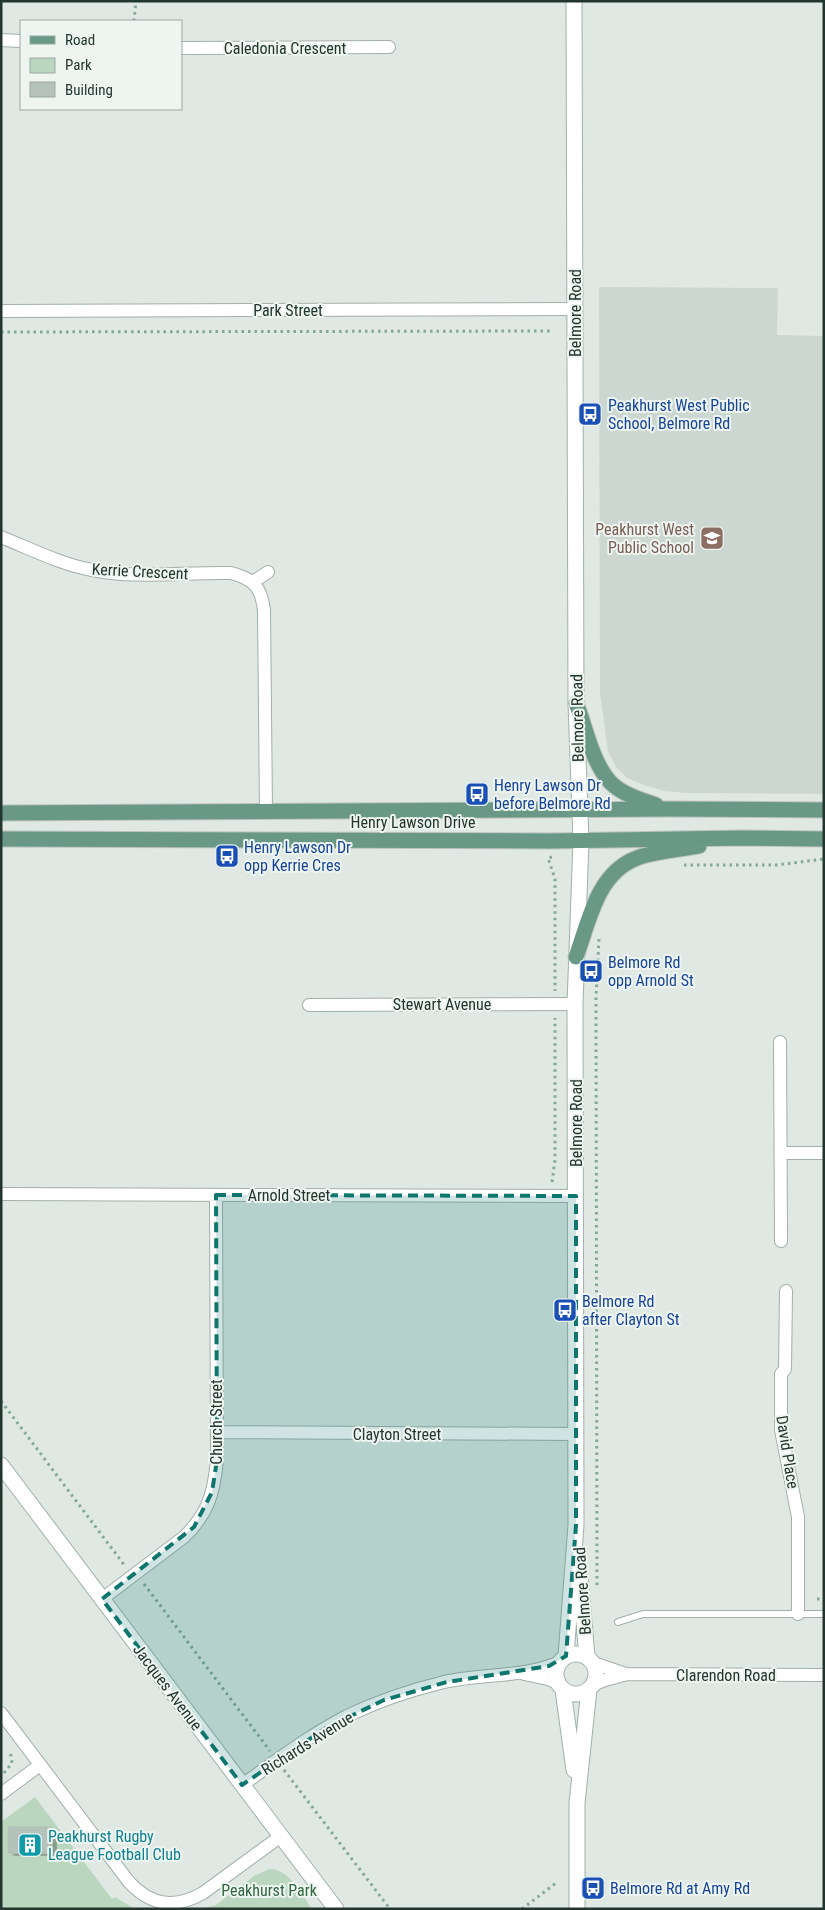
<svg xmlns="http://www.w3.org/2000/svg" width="825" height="1910" font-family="'Roboto Condensed',sans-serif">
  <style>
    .built { fill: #cdd7d1 }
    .green { fill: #bad6be }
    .building { fill: #b4c2bb; stroke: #b2c0b9; filter: url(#shadow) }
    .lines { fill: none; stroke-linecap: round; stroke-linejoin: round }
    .lane-casing { stroke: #a3afa9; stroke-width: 8 }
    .street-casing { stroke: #a3afa9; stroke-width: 14 }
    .secondary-casing { stroke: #9fb2a9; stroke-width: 17 }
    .primary-casing { stroke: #bdc2c0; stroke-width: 17 }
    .path { stroke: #83a798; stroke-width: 3; stroke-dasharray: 2.5 4; stroke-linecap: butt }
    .lane { stroke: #fff; stroke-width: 6 }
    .street { stroke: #fff; stroke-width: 12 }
    .secondary { stroke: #fff; stroke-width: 15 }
    .primary { stroke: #699886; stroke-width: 15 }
    .marked { fill: #0f766e; fill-opacity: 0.2; stroke: #0f766e; stroke-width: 4; stroke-dasharray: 10 6; stroke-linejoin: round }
    .labels { text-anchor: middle; stroke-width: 4; stroke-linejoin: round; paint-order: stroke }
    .street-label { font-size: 16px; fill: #22352e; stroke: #eef5f1 }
    .transit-label { font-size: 16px; fill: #164399; stroke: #eef5f1; text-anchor: start }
    .education-label { font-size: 16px; fill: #785e54; stroke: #eef5f1; text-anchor: end }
    .culture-label { font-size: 16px; fill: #0d838f; stroke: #eef5f1; text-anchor: start }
    .park-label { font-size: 16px; fill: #326740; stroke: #eef5f1 }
  </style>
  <defs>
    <filter id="shadow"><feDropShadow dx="5.5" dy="3" stdDeviation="1" flood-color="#0004"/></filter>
  </defs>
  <rect width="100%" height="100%" fill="#dfe8e3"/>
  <path class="built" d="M599,287L778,288L777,335L824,336V794L686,793L665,791L644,785L627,778L616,767L608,751L600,693Z"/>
  <path class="green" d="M35,1797L112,1899L115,1897L135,1909H1V1822Z
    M269,1869C290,1869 301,1894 312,1909H201L216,1905L254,1876Z"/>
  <path class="building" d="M8,1827H52V1853H8Z"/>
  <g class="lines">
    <g class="lane-casing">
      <path id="lane" d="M618,1622L643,1614H824"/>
    </g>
    <g class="street-casing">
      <path id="street" d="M1,40L21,41
        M181,48L389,47
        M1,311L575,309
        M1,537C31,549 60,564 92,570C137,579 185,572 231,573C254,579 261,587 264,610L266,812
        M253,582L268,572
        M309,1005L575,1004
        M780,1042L781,1241
        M781,1153H824
        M1,1194L576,1196
        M786,1291L785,1369L781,1374V1430L798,1517V1614
        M217,1432L576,1434
        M102,1599L184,1537C208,1514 214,1493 217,1460L216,1195
        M593,1663L626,1674
        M524,1674L548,1679L558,1683
        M593,1685L602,1681L627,1674L824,1675
        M1,1713L129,1882C151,1906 175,1909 203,1893L281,1836
        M242,1785C276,1761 310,1735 347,1716C378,1701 411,1690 444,1682C483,1673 524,1678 560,1662
        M1,1794L40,1765"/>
    </g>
    <g class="secondary-casing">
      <path id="secondary" d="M1,1465L336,1909
        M580,1576L587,1657
        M556 1674a20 20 0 1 1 40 0a20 20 0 1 1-40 0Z
        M566,1656L576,1525L575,1004L581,841L576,703L574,1
        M563,1690L574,1770
        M577,1909V1803L589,1689"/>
    </g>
    <g class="primary-casing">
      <path id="primary" d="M576,703C586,728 592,763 611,783C622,794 641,800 656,805
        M1,813L667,809L824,810
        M1,839L549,841L742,838L824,839
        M576,957C589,921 597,873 637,858C656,851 679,850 699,846"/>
    </g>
    <path class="path" d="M134,21L136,1
      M1,332L553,331
      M552,857L548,858L555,879V991
      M684,865H776L824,859
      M552,1182L555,1160V1018
      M1,1401L125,1566
      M144,1584L270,1751
      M597,1585L596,997L599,939
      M817,1599H824
      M284,1770L390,1909
      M4,1773L12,1763L10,1750
      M522,1909L556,1883"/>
    <use href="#lane" class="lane"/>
    <use href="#street" class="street"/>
    <use href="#secondary" class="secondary"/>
    <use href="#primary" class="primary"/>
  </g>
  <path class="marked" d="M216,1195L576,1196V1525L566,1656L549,1666L447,1682L384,1700L326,1728L242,1785L102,1599L194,1527L212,1492L217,1460Z"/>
  <defs>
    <g id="bus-square" transform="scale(1.25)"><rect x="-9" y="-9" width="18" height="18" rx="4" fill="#1a4fb4" stroke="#eef5f1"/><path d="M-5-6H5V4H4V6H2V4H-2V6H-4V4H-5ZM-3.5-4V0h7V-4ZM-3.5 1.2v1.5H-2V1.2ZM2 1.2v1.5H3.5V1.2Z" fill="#fff"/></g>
    <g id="school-square" transform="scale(1.25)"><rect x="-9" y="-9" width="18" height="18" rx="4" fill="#8d6e63" stroke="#eef5f1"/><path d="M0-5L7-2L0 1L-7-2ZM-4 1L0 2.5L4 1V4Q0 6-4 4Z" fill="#fff"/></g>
    <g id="building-square" transform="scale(1.25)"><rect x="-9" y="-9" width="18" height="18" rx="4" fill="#0f9aa8" stroke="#eef5f1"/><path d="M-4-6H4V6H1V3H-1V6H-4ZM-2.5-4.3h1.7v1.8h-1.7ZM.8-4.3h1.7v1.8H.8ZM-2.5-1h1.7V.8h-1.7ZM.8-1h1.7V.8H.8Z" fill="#fff"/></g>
  </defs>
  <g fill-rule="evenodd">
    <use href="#bus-square" x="590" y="414"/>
    <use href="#school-square" x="712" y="538"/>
    <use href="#bus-square" x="477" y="794"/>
    <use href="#bus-square" x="227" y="856"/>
    <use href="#bus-square" x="591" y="971"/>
    <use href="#bus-square" x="565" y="1310"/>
    <use href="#building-square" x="30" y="1845"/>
    <use href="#bus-square" x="593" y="1888"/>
  </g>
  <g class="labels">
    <g class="street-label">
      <text x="285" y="54">Caledonia Crescent</text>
      <text x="288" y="316">Park Street</text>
      <text transform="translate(575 313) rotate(-90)" y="6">Belmore Road</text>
      <text transform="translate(140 571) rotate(3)" y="6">Kerrie Crescent</text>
      <text transform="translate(577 718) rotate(-91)" y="6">Belmore Road</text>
      <text x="413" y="828">Henry Lawson Drive</text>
      <text x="442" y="1010">Stewart Avenue</text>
      <text transform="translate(576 1123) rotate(-90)" y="6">Belmore Road</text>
      <text x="289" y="1201">Arnold Street</text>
      <text transform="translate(216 1422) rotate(-90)" y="6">Church Street</text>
      <text x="397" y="1440">Clayton Street</text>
      <text transform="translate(788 1452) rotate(81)" y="6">David Place</text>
      <text transform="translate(582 1591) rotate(-94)" y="6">Belmore Road</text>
      <text x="726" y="1681">Clarendon Road</text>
      <text transform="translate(168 1687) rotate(53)" y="6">Jacques Avenue</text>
      <text transform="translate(307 1743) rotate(-32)" y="6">Richards Avenue</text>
    </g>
    <g class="transit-label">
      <text x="608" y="411">Peakhurst West Public<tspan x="608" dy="18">School, Belmore Rd</tspan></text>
      <text x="494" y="791">Henry Lawson Dr<tspan x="494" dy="18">before Belmore Rd</tspan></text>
      <text x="244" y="853">Henry Lawson Dr<tspan x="244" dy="18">opp Kerrie Cres</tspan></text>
      <text x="608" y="968">Belmore Rd<tspan x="608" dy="18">opp Arnold St</tspan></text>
      <text x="582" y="1307">Belmore Rd<tspan x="582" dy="18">after Clayton St</tspan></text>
      <text x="610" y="1894">Belmore Rd at Amy Rd</text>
    </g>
    <g class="education-label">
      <text x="694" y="535">Peakhurst West<tspan x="694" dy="18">Public School</tspan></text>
    </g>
    <g class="culture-label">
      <text x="48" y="1842">Peakhurst Rugby<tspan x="48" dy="18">League Football Club</tspan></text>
    </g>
    <g class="park-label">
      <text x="269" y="1896">Peakhurst Park</text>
    </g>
  </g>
  <rect width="825" height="1910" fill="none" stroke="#22352e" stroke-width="5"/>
  <rect x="20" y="20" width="162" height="90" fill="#eef5f1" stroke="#9ca8a3"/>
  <rect x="30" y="36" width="25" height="8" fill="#699886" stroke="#9ca8a3"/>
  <text x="65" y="45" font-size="15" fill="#22352e">Road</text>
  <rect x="30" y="58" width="25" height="15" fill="#bad6be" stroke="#9ca8a3"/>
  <text x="65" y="70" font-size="15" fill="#22352e">Park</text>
  <rect x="30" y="82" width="25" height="15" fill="#b4c2bb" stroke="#9ca8a3"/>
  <text x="65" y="95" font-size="15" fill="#22352e">Building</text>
</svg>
